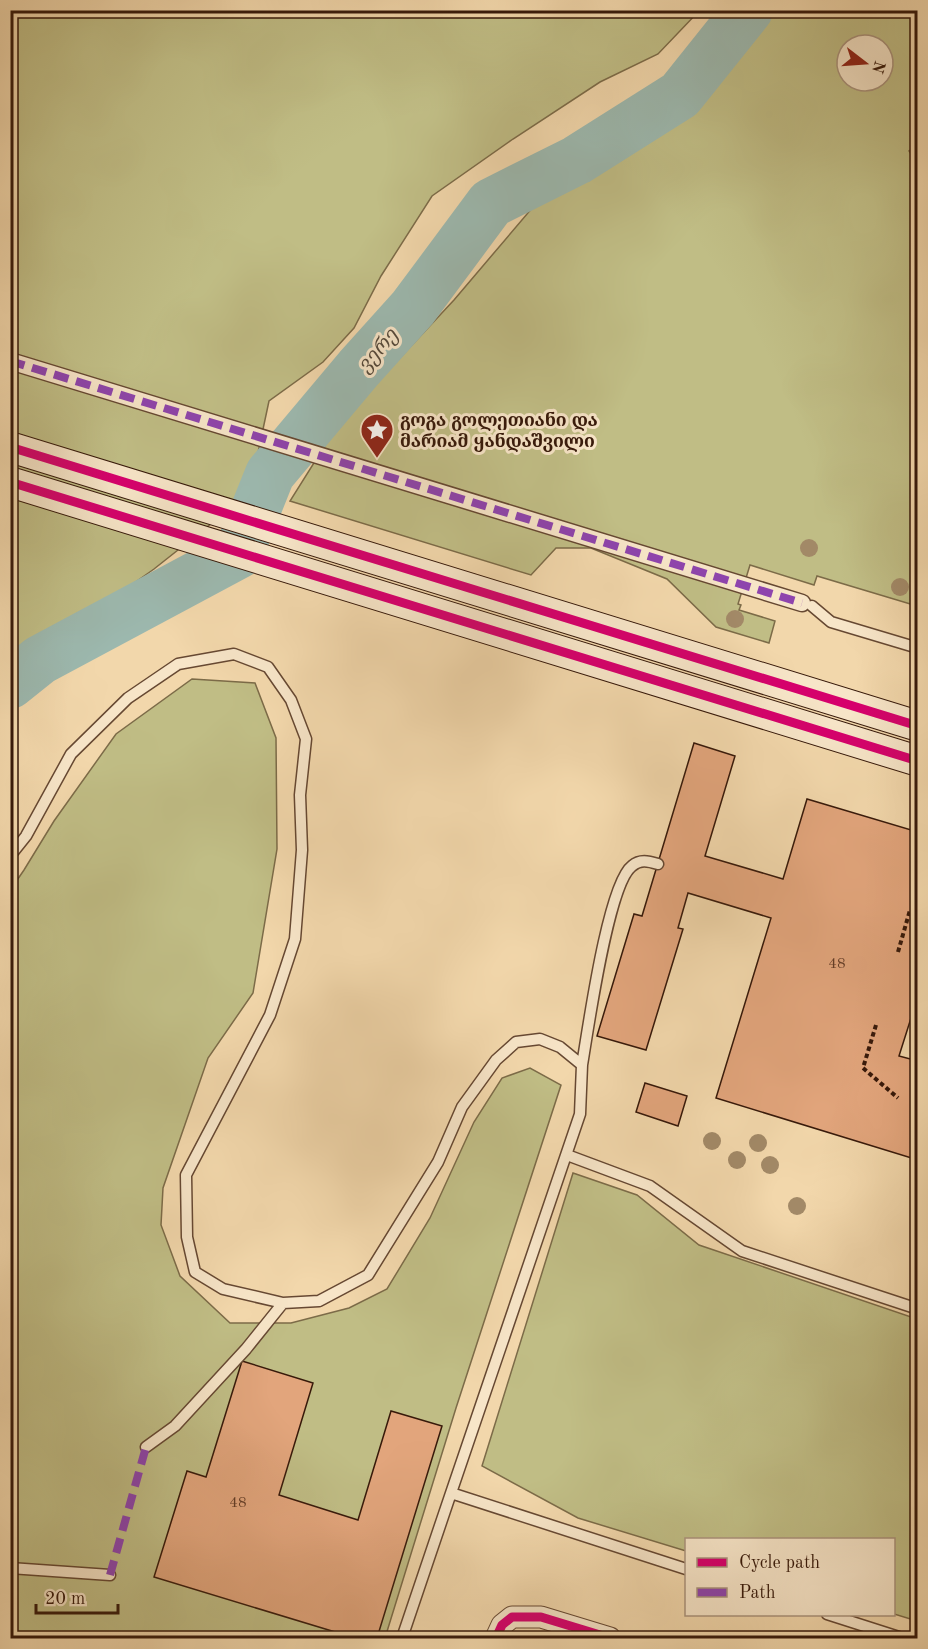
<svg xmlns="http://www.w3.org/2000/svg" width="928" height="1649" font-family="'Old Standard TT','Noto Serif Georgian',serif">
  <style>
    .green { fill: #c0bd85; stroke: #7c6b48; stroke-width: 1.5; fill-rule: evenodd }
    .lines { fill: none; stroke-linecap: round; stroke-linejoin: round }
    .river { stroke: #9cb8ae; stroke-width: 50 }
    .building { fill: #e2a57c; stroke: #37190a; stroke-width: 1.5 }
    .service-casing { stroke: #664832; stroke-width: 13 }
    .pedestrian-casing { stroke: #664832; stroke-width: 19 }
    .minor-casing { stroke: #664832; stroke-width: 23 }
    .secondary-casing { stroke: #37190a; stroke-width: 32 }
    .path { stroke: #37190a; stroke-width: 4; stroke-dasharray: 4.5 3; stroke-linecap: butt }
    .service { stroke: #f7e5c8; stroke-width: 10 }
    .pedestrian { stroke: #f7e5c8; stroke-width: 16 }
    .minor { stroke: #f7e5c8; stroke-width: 21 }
    .secondary { stroke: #f7e5c8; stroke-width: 30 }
    .quiet { stroke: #8e44ad; stroke-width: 8; stroke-dasharray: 15 8; stroke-linecap: butt }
    .cycleway-casing { stroke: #f7e5c8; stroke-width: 13 }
    .cycleway { stroke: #d6006c; stroke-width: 9 }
    .tree { fill: #a28967 }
    .labels { text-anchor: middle; stroke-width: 6; stroke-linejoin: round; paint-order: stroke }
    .number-label { font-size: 15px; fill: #623c26 }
    .poi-label { font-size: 18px; font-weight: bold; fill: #37190a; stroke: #f7e5c8; text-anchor: start }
    .water-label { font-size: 20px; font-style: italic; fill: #55493b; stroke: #f7e5c8 }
  </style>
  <rect width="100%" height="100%" fill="#f2d7ab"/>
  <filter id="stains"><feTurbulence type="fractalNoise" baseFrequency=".00333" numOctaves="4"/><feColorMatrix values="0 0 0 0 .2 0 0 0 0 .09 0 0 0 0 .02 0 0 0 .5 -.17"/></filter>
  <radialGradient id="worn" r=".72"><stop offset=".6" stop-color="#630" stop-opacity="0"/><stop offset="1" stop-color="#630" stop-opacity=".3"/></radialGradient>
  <path class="green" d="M15,11H699L658,54L600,82L513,139L432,196L381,276L354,328L323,362L269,401L253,476L231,508L154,569L11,670L10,50L13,39Z
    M763,11H917V145L909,151L918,164L917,606L817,576L814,585L750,565L738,604L741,605L739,610L775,621L769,643L716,627L667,579L591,548H556L531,575L290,501L339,423L454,300L544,194L676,114L759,17ZM847,45H883V81H847Z
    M192,679L255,683L276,738L277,849L253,993L208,1058L163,1188L161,1225L180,1276L230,1323H291L349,1308L387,1289L430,1218L474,1122L502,1078L530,1068L561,1085L456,1408L385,1638H11V889L24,870L54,821L116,734Z
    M573,1173L637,1195L699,1245L917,1319V1621L894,1614V1540H686V1551L578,1518L482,1466Z"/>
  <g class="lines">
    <path class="river" d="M10,684L40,660L238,554L270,474L359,368L413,308L491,203L577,160L680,95L748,10"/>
  </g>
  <path class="building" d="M694,743L735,756L705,856L783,879L807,799L918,832V996L899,1056L918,1061V1160L716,1098L771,918L688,893L678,928L683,929L646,1050L597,1036L634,914L642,916Z
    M645,1083L687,1096L678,1126L636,1112Z
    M242,1361L313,1383L279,1495L358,1520L391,1411L442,1426L377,1638H355L154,1577L187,1471L206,1477Z"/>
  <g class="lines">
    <g class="service-casing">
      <path id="service" d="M812,606L831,622L918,648
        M10,856L26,836L71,754L128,698L178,664L234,654L268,667L291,700L306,739L300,795L302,850L295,939L270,1015L186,1175L187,1237L195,1272L223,1289L283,1303
        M582,1065C588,1030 608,884 632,866C640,859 648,861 658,864
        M567,1155L650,1186L742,1251L918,1309
        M146,1447L175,1426L246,1349L283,1303L319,1301L368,1275L438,1162L462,1107L496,1060L516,1042L540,1039L560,1047L582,1065L580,1114L451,1493
        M10,1568L110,1575
        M827,1614L902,1638
        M402,1638L451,1493L686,1569"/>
    </g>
    <g class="pedestrian-casing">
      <path id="pedestrian" d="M10,361L802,603"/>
    </g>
    <g class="minor-casing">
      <path id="minor" d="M496,1638L502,1625L512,1617H541L610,1638"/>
    </g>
    <g class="secondary-casing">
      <path id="secondary" d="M10,447L918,726
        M10,482L918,761"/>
    </g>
    <path class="path" d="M898,952L910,910L918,912
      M916,973H918
      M876,1025L863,1068L898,1098"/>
    <use href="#service" class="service"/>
    <use href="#pedestrian" class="pedestrian"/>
    <use href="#minor" class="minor"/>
    <use href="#secondary" class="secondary"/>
    <path class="quiet" d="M10,361L802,603
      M110,1575L146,1447"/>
    <g class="cycleway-casing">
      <path id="cycleway" d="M10,447L918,726
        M10,482L918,761
        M496,1638L502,1625L512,1617H541L610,1638"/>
    </g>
    <use href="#cycleway" class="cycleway"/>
  </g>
  <g class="tree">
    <circle cx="809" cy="548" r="9"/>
    <circle cx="900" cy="587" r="9"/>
    <circle cx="735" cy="619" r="9"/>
    <circle cx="712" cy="1141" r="9"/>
    <circle cx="758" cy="1143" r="9"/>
    <circle cx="737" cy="1160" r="9"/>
    <circle cx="770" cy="1165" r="9"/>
    <circle cx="797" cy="1206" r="9"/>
  </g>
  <defs>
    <g id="sight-pin" transform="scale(1.725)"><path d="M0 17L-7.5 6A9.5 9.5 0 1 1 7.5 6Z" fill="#8f2418" stroke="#f7e5c8"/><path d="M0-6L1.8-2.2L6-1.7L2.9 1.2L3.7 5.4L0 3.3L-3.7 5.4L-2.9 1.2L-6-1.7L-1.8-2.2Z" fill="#fff"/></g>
  </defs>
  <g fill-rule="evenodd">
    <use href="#sight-pin" x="377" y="430"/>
  </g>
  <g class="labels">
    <g class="number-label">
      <text x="837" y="968">48</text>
      <text x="238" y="1507">48</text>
    </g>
    <g class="poi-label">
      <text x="400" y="426">გოგა გოლეთიანი და<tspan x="400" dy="21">მარიამ ყანდაშვილი</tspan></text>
    </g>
    <g class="water-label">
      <text transform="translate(377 350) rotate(-49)" y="7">ვერე</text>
    </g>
  </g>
  <rect width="928" height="1649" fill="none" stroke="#f2d7ab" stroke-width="36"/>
  <rect x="12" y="12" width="904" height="1625" fill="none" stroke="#37190a" stroke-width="3"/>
  <rect x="18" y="18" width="892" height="1613" fill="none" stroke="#37190a" stroke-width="1.5"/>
  <rect x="685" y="1538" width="210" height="78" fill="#f7e5c8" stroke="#aa937c" stroke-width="1.5"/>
  <rect x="697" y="1558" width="30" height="9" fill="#d6006c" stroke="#aa937c" stroke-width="1.5"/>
  <text x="739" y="1568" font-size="18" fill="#37190a">Cycle path</text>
  <rect x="697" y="1588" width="30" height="9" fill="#8e44ad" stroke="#aa937c" stroke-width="1.5"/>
  <text x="739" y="1598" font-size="18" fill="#37190a">Path</text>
  <g transform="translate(865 63) rotate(107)"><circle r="28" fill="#f7e5c8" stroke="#aa937c" stroke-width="1.5"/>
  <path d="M0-4.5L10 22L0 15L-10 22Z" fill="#8f2418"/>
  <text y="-9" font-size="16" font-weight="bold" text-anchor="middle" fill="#37190a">N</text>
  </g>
  <path d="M36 1604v9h82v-9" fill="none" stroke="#37190a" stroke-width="3"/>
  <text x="45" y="1604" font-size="18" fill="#37190a" stroke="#f7e5c8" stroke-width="4.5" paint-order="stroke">20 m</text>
  <rect width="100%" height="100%" filter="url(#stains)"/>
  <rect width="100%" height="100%" fill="url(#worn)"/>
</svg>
